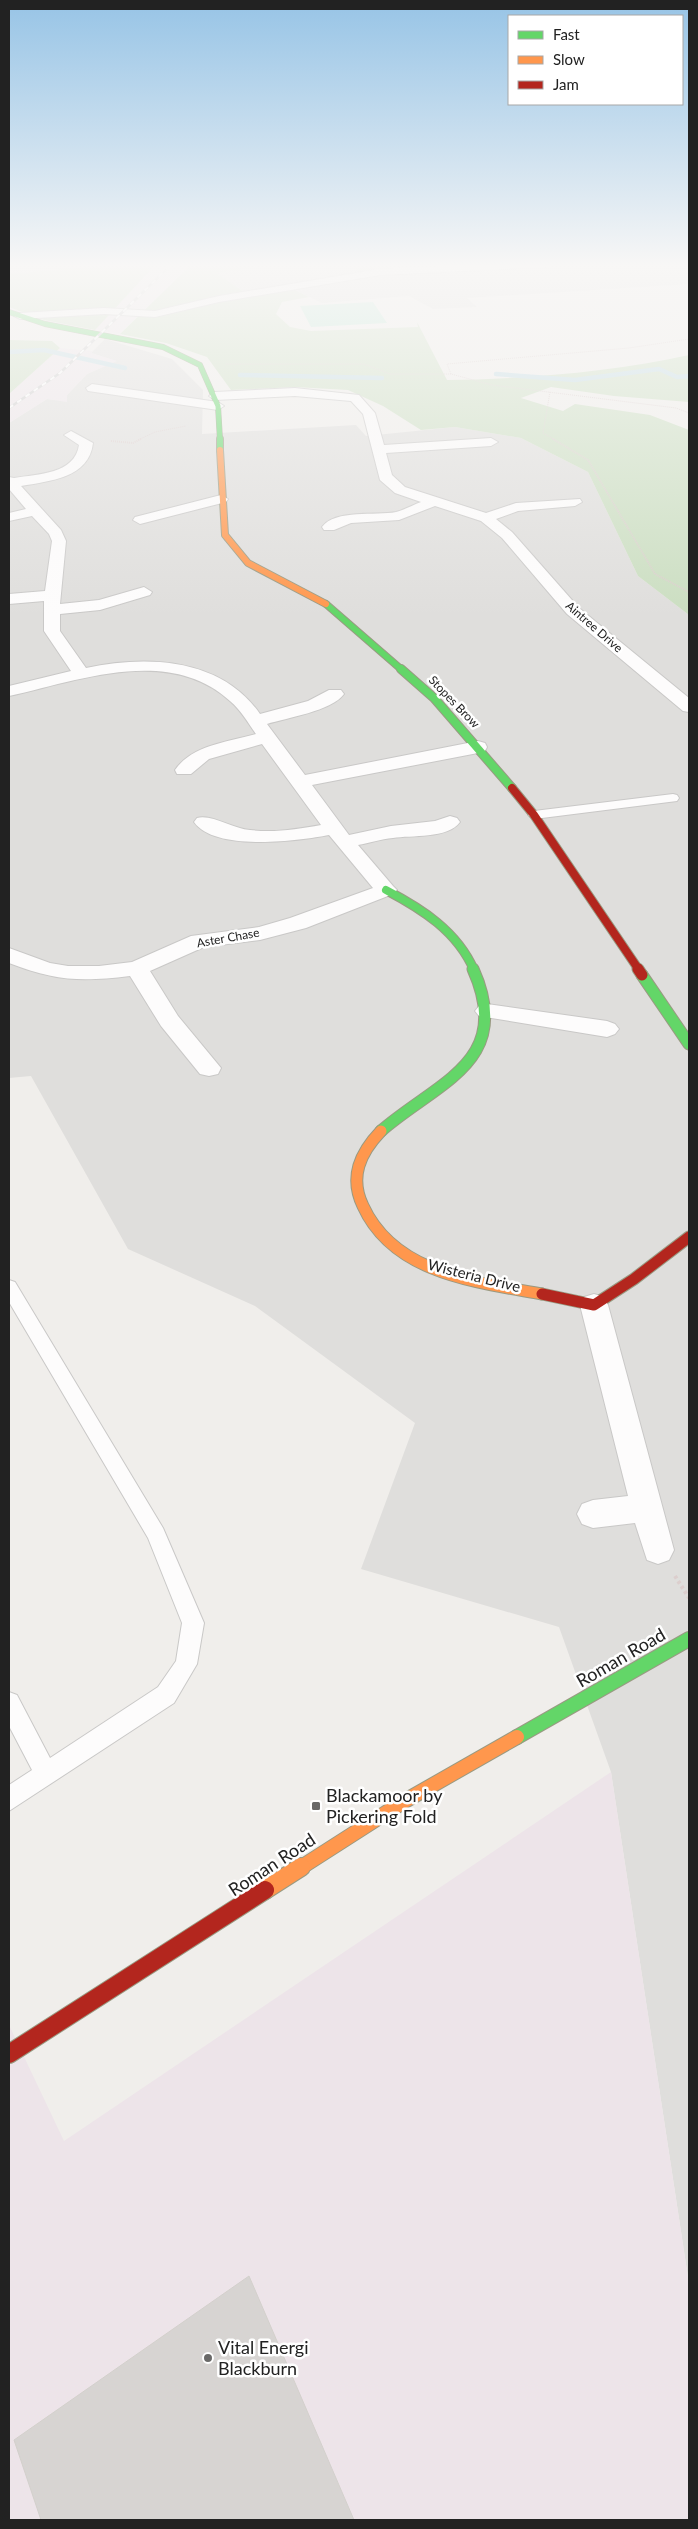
<svg xmlns="http://www.w3.org/2000/svg" width="698" height="2529" font-family="Lato,sans-serif">
  <style>
    .residential { fill: #dfdedc }
    .industrial { fill: #ede4e9 }
    .forest { fill: #cbdec1 }
    .pitch { fill: #b7e6d2 }
    .lines { fill: none; stroke-linecap: round; stroke-linejoin: round }
    .stream { stroke: #bfdbe3; stroke-width: 4.5 }
    .building { fill: #d7d4d2; stroke: #d3d0cc }
    .lane-casing { stroke: #c9c8c7; stroke-width: 2 }
    .street-casing { stroke: #c9c8c7; stroke-width: 2 }
    .fast-far4-casing { stroke: #999a82; stroke-width: 6 }
    .fast-far3-casing { stroke: #999a82; stroke-width: 8 }
    .fast-far2-casing { stroke: #999a82; stroke-width: 10 }
    .fast-far1-casing { stroke: #999a82; stroke-width: 13 }
    .fast-casing { stroke: #999a82; stroke-width: 16 }
    .slow-far3-casing { stroke: #999a82; stroke-width: 8 }
    .slow-far2-casing { stroke: #999a82; stroke-width: 13 }
    .slow-far1-casing { stroke: #999a82; stroke-width: 16 }
    .slow-casing { stroke: #999a82; stroke-width: 20 }
    .jam-far2-casing { stroke: #999a82; stroke-width: 10 }
    .jam-far1-casing { stroke: #999a82; stroke-width: 13 }
    .jam-casing { stroke: #999a82; stroke-width: 20 }
    .path-far2 { stroke: #dccecd; stroke-width: 1; stroke-dasharray: 1 1; stroke-linecap: butt }
    .path-far1 { stroke: #dccecd; stroke-width: 2; stroke-dasharray: 1 1; stroke-linecap: butt }
    .path { stroke: #dccecd; stroke-width: 4; stroke-dasharray: 3 3; stroke-linecap: butt }
    .lane { fill: #fdfcfc; fill-rule: evenodd }
    .street { fill: #fdfcfc; fill-rule: evenodd }
    .fast-far4 { stroke: #63d668; stroke-width: 5 }
    .fast-far3 { stroke: #63d668; stroke-width: 6 }
    .fast-far2 { stroke: #63d668; stroke-width: 8 }
    .fast-far1 { stroke: #63d668; stroke-width: 11 }
    .fast { stroke: #63d668; stroke-width: 14 }
    .slow-far3 { stroke: #ff974d; stroke-width: 6 }
    .slow-far2 { stroke: #ff974d; stroke-width: 11 }
    .slow-far1 { stroke: #ff974d; stroke-width: 14 }
    .slow { stroke: #ff974d; stroke-width: 18 }
    .jam-far2 { stroke: #b3261e; stroke-width: 8 }
    .jam-far1 { stroke: #b3261e; stroke-width: 11 }
    .jam { stroke: #b3261e; stroke-width: 18 }
    .rail-casing { stroke: #ccc; stroke-width: 2.5 }
    .rail { stroke: #fff; stroke-width: 2; stroke-dasharray: 5; stroke-linecap: butt }
    .poi-dot { fill: #6a6968; stroke: #fff; stroke-width: 2 }
    .labels { text-anchor: middle; stroke-width: 5; stroke-linejoin: round; paint-order: stroke }
    .far-street-label { font-size: 12px; fill: #222; stroke: #fff }
    .street-label { font-size: 15px; fill: #222; stroke: #fff }
    .near-street-label { font-size: 18px; fill: #222; stroke: #fff }
    .near-poi-label { font-size: 18px; fill: #222; stroke: #fff; text-anchor: start }
  </style>
  <rect width="100%" height="100%" fill="#f0eeeb"/>
  <path class="residential" d="M9,263H85L77,268L9,274Z
    M285,263H350L360,272L389,267L383,263H689V284L467,298L477,307L433,309L409,296L322,303L285,285L244,292L215,273Z
    M105,339L172,359L203,390L202,434L356,425L366,436L455,427L521,438L588,472L638,576L689,615V2284L611,1772L559,1627L361,1569L415,1423L255,1306L128,1249L31,1076L9,1078V423L47,399L67,401V395L87,374L116,361L91,353Z"/>
  <path class="industrial" d="M154,263H195L119,334L87,328Z
    M60,348L93,351L91,353L117,361L87,374L67,395V402L47,399L9,423V394Z
    M611,1772L689,2284V2520H9V2025L64,2141Z"/>
  <path class="forest" d="M85,263H157L95,330L44,320L9,307V274L77,268Z
    M193,263H285L216,273L244,292L285,285L309,297L282,302L276,314L290,327L311,331L418,327L417,322L447,380C525,379 613,372 689,355V402L614,396L551,387L521,398L563,411L575,404L650,415L689,430V615L638,576L588,472L521,438L455,427L421,430L383,406L348,390L295,387L231,390L207,357L166,343L120,334Z
    M350,263H383L389,268L360,272Z
    M9,340L52,341L60,348L9,394Z"/>
  <path class="pitch" d="M373,302L387,323L311,327L300,306Z"/>
  <g class="lines">
    <path class="stream" d="M9,352L44,350L125,368
      M496,374L575,380L659,369L677,377L689,376
      M240,375L382,378"/>
  </g>
  <path class="building" d="M249,2276L354,2520H41L14,2440Z"/>
  <g class="lines">
    <g class="lane-casing">
      <path id="lane" d="M673,794L677,795L679,798L677,801L534,819L528,815L534,811Z
        M9,1280L15,1282L163,1528L204,1623L197,1664L174,1703L9,1811V1785L32,1770L9,1726V1692L17,1695L50,1758L158,1687L176,1661L182,1623L148,1538L9,1302Z"/>
    </g>
    <g class="street-casing">
      <path id="street" d="M501,263H569L564,266L380,275L219,302L155,317L104,314L20,319L14,316L20,313L104,308L155,311L219,296L380,269Z
        M92,384L218,402L224,406L218,410L88,391L86,388Z
        M295,388L359,395L375,413L384,445L491,438L498,442L491,446L386,453L392,475L405,487L486,513L516,503L580,499L582,502L575,506L518,511L496,519L512,532L579,608L689,698V712L683,711L567,614L502,538L481,521L435,506L399,520L351,523L334,530H324L322,527C335,509 377,516 396,512C404,510 413,505 421,502L395,493L380,480L363,414L351,401L295,396L215,400L209,396L215,392Z
        M71,431L93,443C89,478 50,481 21,486L61,530L66,541L60,604L99,600L144,587L152,592L150,595L100,610L60,614V631L86,668C148,655 221,658 260,714L308,701L329,690H341L344,694C332,711 286,718 267,724L305,775L478,741L485,743L487,747L485,751L478,753L312,785L349,835L391,826L435,821L450,816L457,818L460,822C448,839 411,835 393,838C381,839 369,843 358,845L393,886L397,890L393,894L306,928L260,940L204,947L150,971L178,1016L221,1068L218,1074L209,1076L200,1074L161,1026L130,976C81,982 55,981 9,963V948L50,963L68,966H99L132,962L191,936L259,927L290,918L373,888L329,835C298,841 215,852 194,822L197,818C212,814 233,829 250,830C274,833 298,829 321,825L262,744L209,759L191,774H177L175,770C192,745 228,742 256,734C248,723 241,710 230,701C169,645 78,681 9,696V686L71,671L44,631V601L9,604V594L45,591L52,541L49,534L32,516L9,521V513L26,509L9,489V477L14,478C38,474 75,474 79,445L64,435Z
        M221,495L228,499L226,502L140,524L133,520L135,517Z
        M487,1004L607,1021L615,1024L619,1029L615,1034L607,1037L479,1016L475,1011L479,1006Z
        M594,1294L604,1297L608,1305L674,1550L669,1560L658,1564L647,1560L635,1523L593,1528L582,1524L577,1514L582,1504L593,1500L628,1496L580,1305L584,1297Z"/>
    </g>
    <g class="fast-far4-casing">
      <path id="fast-far4" d="M9,312L45,324L163,347L200,365L218,406L220,440"/>
    </g>
    <g class="fast-far3-casing">
      <path id="fast-far3" d="M220,439V450
        M326,604L402,670"/>
    </g>
    <g class="fast-far2-casing">
      <path id="fast-far2" d="M401,669L434,698L512,788
        M386,890C422,909 457,931 474,970"/>
    </g>
    <g class="fast-far1-casing">
      <path id="fast-far1" d="M642,975L689,1044
        M381,1131C437,1082 515,1062 473,969"/>
    </g>
    <g class="fast-casing">
      <path id="fast" d="M517,1737L689,1639"/>
    </g>
    <g class="slow-far3-casing">
      <path id="slow-far3" d="M220,450L225,535L248,563L326,604"/>
    </g>
    <g class="slow-far2-casing">
      <path id="slow-far2" d="M381,1131C360,1153 349,1177 363,1206C394,1274 476,1282 542,1294"/>
    </g>
    <g class="slow-far1-casing">
      <path id="slow-far1" d="M300,1868L403,1802L517,1737"/>
    </g>
    <g class="slow-casing">
      <path id="slow" d="M265,1890L301,1867"/>
    </g>
    <g class="jam-far2-casing">
      <path id="jam-far2" d="M512,788L534,815L639,970"/>
    </g>
    <g class="jam-far1-casing">
      <path id="jam-far1" d="M638,969L642,975
        M542,1294L594,1305L634,1279L689,1237"/>
    </g>
    <g class="jam-casing">
      <path id="jam" d="M9,2054L265,1890"/>
    </g>
    <path class="path-far2" d="M226,364H364L390,374H451L492,385L676,408L689,413
      M451,374L447,364L629,348L689,339
      M550,392L543,433L555,440
      M138,440L155,432L186,426"/>
    <path class="path-far1" d="M553,439L588,460L655,574L689,592
      M111,441L133,443L141,439"/>
    <path class="path" d="M675,1576L689,1598"/>
    <use href="#lane" class="lane"/>
    <use href="#street" class="street"/>
    <use href="#fast-far4" class="fast-far4"/>
    <use href="#fast-far3" class="fast-far3"/>
    <use href="#fast-far2" class="fast-far2"/>
    <use href="#fast-far1" class="fast-far1"/>
    <use href="#fast" class="fast"/>
    <use href="#slow-far3" class="slow-far3"/>
    <use href="#slow-far2" class="slow-far2"/>
    <use href="#slow-far1" class="slow-far1"/>
    <use href="#slow" class="slow"/>
    <use href="#jam-far2" class="jam-far2"/>
    <use href="#jam-far1" class="jam-far1"/>
    <use href="#jam" class="jam"/>
    <g class="rail-casing">
      <path id="rail" d="M9,408L60,373L173,263"/>
    </g>
    <use href="#rail" class="rail"/>
  </g>
  <linearGradient id="sky" x2="0" y2="1"><stop stop-color="#97c4e6"/><stop offset="0.43" stop-color="#f8f7f6"/><stop offset="1" stop-color="#f8f7f6" stop-opacity="0"/></linearGradient>
  <rect width="698" height="617" fill="url(#sky)"/>
  <g class="poi-dot">
    <rect x="311" y="1801" width="10" height="10" rx="2.5"/>
    <circle cx="208" cy="2358" r="5"/>
  </g>
  <g class="labels">
    <g class="far-street-label">
      <text transform="translate(594 627) rotate(41)" y="4">Aintree Drive</text>
      <text transform="translate(454 702) rotate(46)" y="4">Stopes Brow</text>
      <text transform="translate(228 938) rotate(-10)" y="4">Aster Chase</text>
    </g>
    <g class="street-label">
      <text transform="translate(474 1276) rotate(14)" y="5">Wisteria Drive</text>
    </g>
    <g class="near-street-label">
      <text transform="translate(621 1658) rotate(-30)" y="6">Roman Road</text>
      <text transform="translate(272 1865) rotate(-33)" y="6">Roman Road</text>
    </g>
    <g class="near-poi-label">
      <text x="326" y="1802">Blackamoor by<tspan x="326" dy="21">Pickering Fold</tspan></text>
      <text x="218" y="2354">Vital Energi<tspan x="218" dy="21">Blackburn</tspan></text>
    </g>
  </g>
  <rect width="698" height="2529" fill="none" stroke="#222222" stroke-width="20"/>
  <rect x="508" y="15" width="175" height="90" fill="#ffffff" stroke="#a7a7a7"/>
  <rect x="518" y="31" width="25" height="8" fill="#63d668" stroke="#a7a7a7"/>
  <text x="553" y="40" font-size="15" fill="#222222">Fast</text>
  <rect x="518" y="56" width="25" height="8" fill="#ff974d" stroke="#a7a7a7"/>
  <text x="553" y="65" font-size="15" fill="#222222">Slow</text>
  <rect x="518" y="81" width="25" height="8" fill="#b3261e" stroke="#a7a7a7"/>
  <text x="553" y="90" font-size="15" fill="#222222">Jam</text>
</svg>
